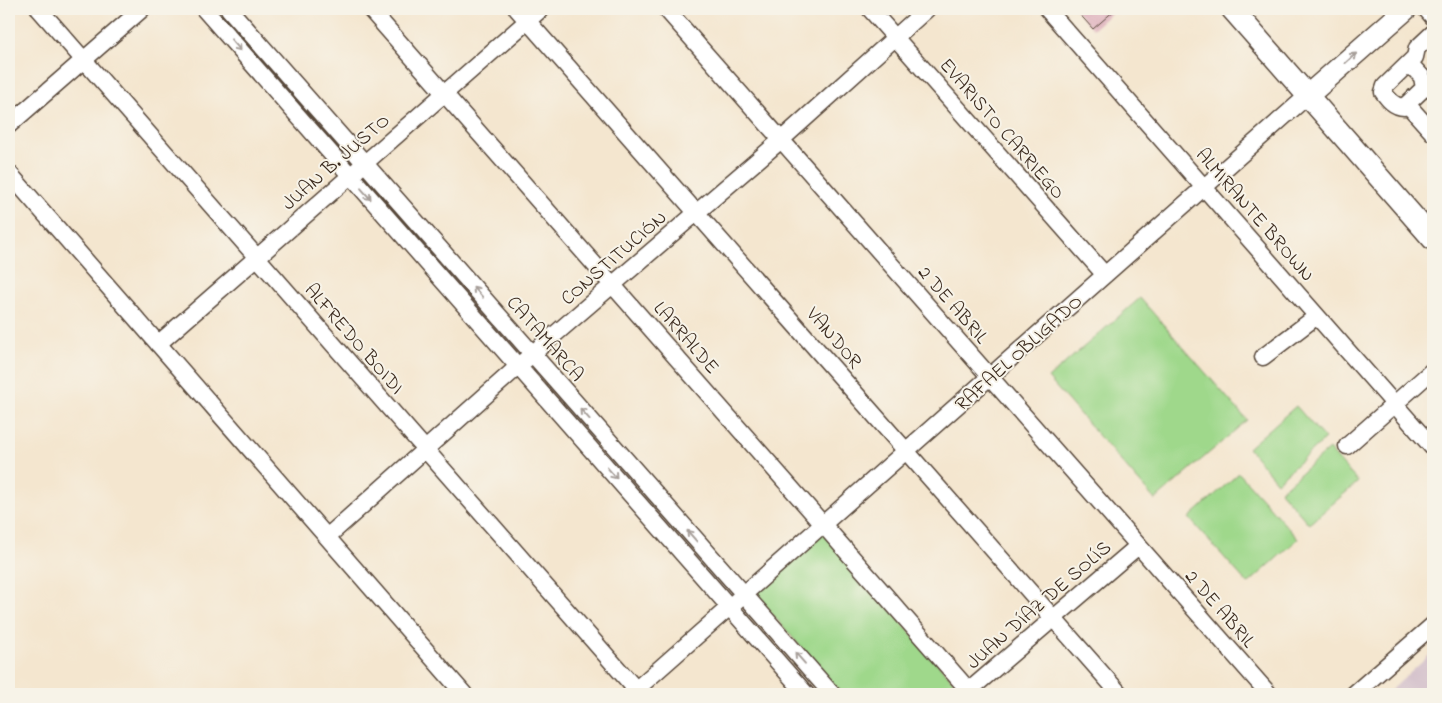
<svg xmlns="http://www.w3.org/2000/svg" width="1442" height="703" font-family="'Indie Flower',sans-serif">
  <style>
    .industrial { fill: #d1bdc9 }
    .green { fill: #9fd88b; stroke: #6d8154 }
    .building { fill: #d494aa }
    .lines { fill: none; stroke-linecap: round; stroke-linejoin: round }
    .minor-casing { stroke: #574639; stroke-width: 19 }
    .major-casing { stroke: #574639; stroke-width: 24 }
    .minor { stroke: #fff; stroke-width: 16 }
    .major { stroke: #fff; stroke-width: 21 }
    .oneway { stroke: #a79f9a }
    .labels { text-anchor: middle; stroke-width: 4; stroke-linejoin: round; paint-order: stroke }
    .street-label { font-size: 20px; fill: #3b2a1e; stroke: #f7f3e8 }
  </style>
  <rect width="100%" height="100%" fill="#f7f3e8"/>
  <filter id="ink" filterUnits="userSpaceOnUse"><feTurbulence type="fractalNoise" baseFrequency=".02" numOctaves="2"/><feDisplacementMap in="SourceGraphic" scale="10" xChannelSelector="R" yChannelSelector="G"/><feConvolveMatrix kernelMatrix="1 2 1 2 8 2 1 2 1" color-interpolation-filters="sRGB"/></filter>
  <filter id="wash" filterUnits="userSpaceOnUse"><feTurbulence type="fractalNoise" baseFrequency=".0096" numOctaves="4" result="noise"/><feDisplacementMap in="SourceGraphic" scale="20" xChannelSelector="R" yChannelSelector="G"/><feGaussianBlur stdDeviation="1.12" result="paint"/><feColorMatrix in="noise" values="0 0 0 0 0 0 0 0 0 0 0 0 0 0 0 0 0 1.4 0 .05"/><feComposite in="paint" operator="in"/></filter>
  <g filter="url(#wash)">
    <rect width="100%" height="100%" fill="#f4e6cf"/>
    <path class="industrial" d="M1433,652V694H1387Z"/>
    <path class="green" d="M1140,298L1247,420L1155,500L1048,378Z
      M1296,406L1325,439L1277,482L1248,448Z
      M1329,449L1358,482L1309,524L1280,491Z
      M1239,473L1298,539L1248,584L1189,518Z
      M820,529L960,689L954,694H842L751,590Z"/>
    <g id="blocks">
      <path class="building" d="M1075,9H1116L1093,29Z"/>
    </g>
  </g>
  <g filter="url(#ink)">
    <use href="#blocks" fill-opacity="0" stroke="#574639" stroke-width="1"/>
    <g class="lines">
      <g class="minor-casing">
        <path id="minor" d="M39,9L640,694
          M204,9L806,694
          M229,9L832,694
          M370,9L972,694
          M517,9L1120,694
          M666,9L1269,694
          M870,9L1105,275
          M1047,9L1433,448
          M1426,9L1433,17
          M1409,63L1422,77L1424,88L1404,107C1394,107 1388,99 1383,92L1385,86L1415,57L1417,48L1433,33
          M1407,104L1433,133
          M9,125L142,9
          M9,173L464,694
          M158,344L541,9
          M1263,357L1317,316
          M1347,446L1433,370
          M327,537L532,354L781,140L927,9
          M631,694L1314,90
          M965,694L1138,546
          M1354,694L1433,625"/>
      </g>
      <g class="major-casing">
        <path id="major" d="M1232,9L1433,239
          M1314,90L1406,9"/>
      </g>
      <use href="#minor" class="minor"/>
      <use href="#major" class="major"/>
    </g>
    <defs><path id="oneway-shaft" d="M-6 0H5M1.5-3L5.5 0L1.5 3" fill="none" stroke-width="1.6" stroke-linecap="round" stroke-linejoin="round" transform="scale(1.25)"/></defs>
    <g class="oneway">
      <use href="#oneway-shaft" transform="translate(236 45) rotate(49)"/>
      <use href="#oneway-shaft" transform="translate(1351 58) rotate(-42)"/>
      <use href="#oneway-shaft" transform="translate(366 194) rotate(49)"/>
      <use href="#oneway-shaft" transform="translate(478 292) rotate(-131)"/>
      <use href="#oneway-shaft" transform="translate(585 414) rotate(-131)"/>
      <use href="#oneway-shaft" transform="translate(612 473) rotate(49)"/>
      <use href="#oneway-shaft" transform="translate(692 536) rotate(-131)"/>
      <use href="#oneway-shaft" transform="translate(800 658) rotate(-131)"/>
    </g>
  </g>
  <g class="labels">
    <g class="street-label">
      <text transform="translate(1003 128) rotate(49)" y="7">EVARISTO CARRIEGO</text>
      <text transform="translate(335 161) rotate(-41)" y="7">JUAN B. JUSTO</text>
      <text transform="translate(1256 214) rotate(49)" y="7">ALMIRANTE BROWN</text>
      <text transform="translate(613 257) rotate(-41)" y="7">CONSTITUCIÓN</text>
      <text transform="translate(954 304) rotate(49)" y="7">2 DE ABRIL</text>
      <text transform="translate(687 337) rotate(49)" y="7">LARRALDE</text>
      <text transform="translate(835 337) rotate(49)" y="7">VANDOR</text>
      <text transform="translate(355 338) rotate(49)" y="7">ALFREDO BOIDI</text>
      <text transform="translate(546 338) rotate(49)" y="7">CATAMARCA</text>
      <text transform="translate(1018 352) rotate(-42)" y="7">RAFAEL OBLIGADO</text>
      <text transform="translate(1038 604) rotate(-41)" y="7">JUAN DÍAZ DE SOLÍS</text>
      <text transform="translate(1221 608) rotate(49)" y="7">2 DE ABRIL</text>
    </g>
  </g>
  <rect width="1442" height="703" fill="none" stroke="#f7f3e8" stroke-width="30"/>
</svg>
